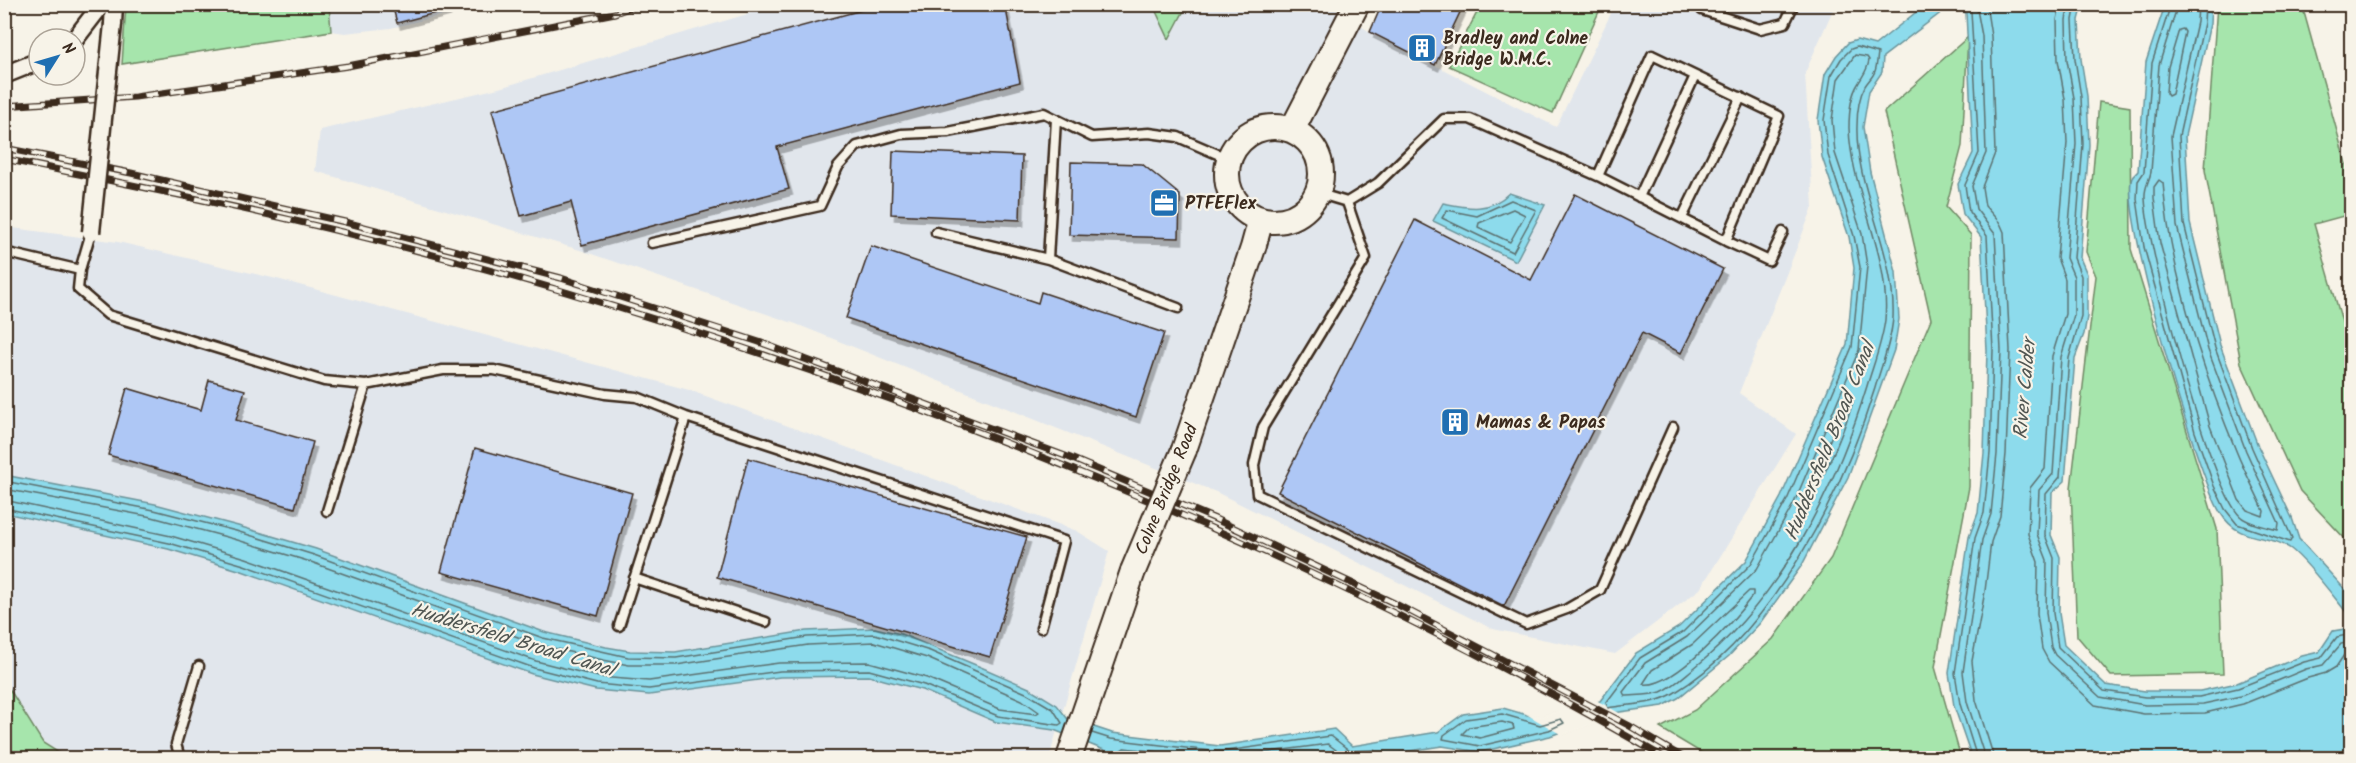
<svg xmlns="http://www.w3.org/2000/svg" width="2356" height="763" font-family="Kalam,sans-serif">
  <style>
    .built { fill: #e1e6ec }
    .green { fill: #a6e5ac; stroke: #708865; stroke-width: 1.5 }
    .water { fill: #8ddbec; stroke: #6c949a; stroke-width: 1.5 }
    .pier { fill: #f7f3e8 }
    .lines { fill: none; stroke-linecap: round; stroke-linejoin: round }
    .shore { stroke: #5c7170; stroke-width: 1.5 }
    .building { fill: #aec7f5; stroke: #3b2a1e; stroke-width: 1.5; filter: url(#shadow) }
    .service-casing { stroke: #3b2a1e; stroke-width: 13 }
    .minor-casing { stroke: #3b2a1e; stroke-width: 21 }
    .secondary-casing { stroke: #3b2a1e; stroke-width: 28 }
    .service { stroke: #f7f3e8; stroke-width: 8 }
    .minor { stroke: #f7f3e8; stroke-width: 16 }
    .secondary { stroke: #f7f3e8; stroke-width: 24 }
    .rail-casing { stroke: #3b2a1e; stroke-width: 7 }
    .rail { stroke: #f7f3e8; stroke-width: 4.5; stroke-dasharray: 14; stroke-linecap: butt }
    .minor-bridge-casing { stroke: #3b2a1e; stroke-width: 21; stroke-linecap: butt }
    .secondary-bridge-casing { stroke: #3b2a1e; stroke-width: 28; stroke-linecap: butt }
    .minor-bridge { stroke: #f7f3e8; stroke-width: 16 }
    .secondary-bridge { stroke: #f7f3e8; stroke-width: 24 }
    .labels { text-anchor: middle; stroke-width: 4.5; stroke-linejoin: round; paint-order: stroke }
    .poi-label { font-size: 18px; font-weight: bold; fill: #3b2a1e; stroke: #f7f3e8; text-anchor: start }
    .street-label { font-size: 18px; fill: #3b2a1e; stroke: #f7f3e8 }
    .water-label { font-size: 20px; font-style: italic; fill: #505652; stroke: #f7f3e8 }
  </style>
  <defs>
    <filter id="shadow"><feDropShadow dx="3.5" dy="6" stdDeviation="0" flood-color="#0004"/></filter>
  </defs>
  <rect width="100%" height="100%" fill="#f7f3e8"/>
  <filter id="ink" filterUnits="userSpaceOnUse"><feTurbulence type="fractalNoise" baseFrequency=".0167" numOctaves="2"/><feDisplacementMap in="SourceGraphic" scale="12" xChannelSelector="R" yChannelSelector="G"/><feConvolveMatrix kernelMatrix="1 2 1 2 8 2 1 2 1" color-interpolation-filters="sRGB"/></filter>
  <g filter="url(#ink)">
    <path class="built" d="M329,5H483L391,28L345,33L331,31Z
      M778,5H1334L1333,8L1370,32L1556,127L1615,5H1835L1805,73L1813,207L1739,393L1796,434L1700,589L1615,654L1493,629L1216,492L796,324L580,250L315,171L320,130L499,88Z
      M5,227L118,242L277,279L689,390L1077,531L1109,551L1050,755L1058,758H67L44,743L5,682Z
      M1589,751L1602,758H1540Z"/>
    <path class="green" d="M126,5H329L331,31L122,64Z
      M1153,5H1187L1169,39Z
      M1481,5H1602L1553,113L1449,66Z
      M2217,5H2302L2351,182V214L2314,224L2351,353V545L2300,491L2241,363L2205,170Z
      M1968,37L1962,146L1946,207L1971,235L1969,487L1935,667L1961,758H1710L1660,728L1695,710L1773,639L1831,558L1931,319L1884,112Z
      M2099,102L2130,107L2131,249L2217,529L2223,674L2111,676L2077,636L2071,488L2096,276L2086,252Z
      M5,682L43,743L67,758H5Z"/>
    <path class="water" d="M1925,5H1951L1883,57L1882,72L1869,91L1863,127L1870,172L1896,272L1899,319L1894,350L1848,477L1802,565L1760,623L1729,656L1678,698L1663,706L1613,713L1550,736L1480,752L1442,746L1364,758H1111L1104,750L1054,730L996,722L922,690L869,676L780,677L649,695L596,690L532,674L242,571L168,549L5,513L4,475L155,504L238,526L316,549L544,632L606,647L630,651L675,652L806,631L875,628L901,634L983,668L1029,688L1057,705L1067,718L1112,733L1220,746L1334,729L1352,746L1438,732L1463,714L1503,708L1541,719L1600,701L1636,653L1679,627L1746,561L1781,497L1847,345L1854,268L1849,237L1822,157L1818,120L1825,74L1836,56L1848,43L1857,40L1875,45Z
      M1952,5H2083L2079,20L2081,59L2087,96L2089,145L2080,258L2087,274V317L2084,334L2075,358L2065,481L2052,493L2051,535L2060,557L2059,613L2064,645L2106,685L2145,691H2200L2237,683L2302,656L2319,652L2333,631L2351,628V752L2334,758H1972L1954,706L1949,673L1969,537L1978,513L1984,453L1987,350L1981,237L1963,214L1958,184L1973,153L1966,13Z
      M2165,5H2211L2210,24L2185,136L2190,223L2220,345L2258,446L2292,518L2299,539L2351,596V618C2336,600 2308,562 2291,549C2268,532 2240,545 2220,512C2198,477 2119,210 2132,178C2133,175 2136,174 2138,171L2146,62Z
      M1509,193L1545,205L1516,261L1433,221L1443,203C1468,208 1489,213 1509,193Z"/>
    <path class="pier" d="M1596,700L1621,714L1562,735L1526,714L1541,716Z"/>
    <g class="lines">
      <path class="shore" d="M1963,4L1971,11L1979,153L1965,185L1969,212L1987,236L1993,350L1990,453L1984,513L1975,538L1955,673L1960,704L1977,758
        M1976,4L1982,36L1986,153L1972,186L1976,209L1995,234L2001,350L1997,454L1991,514L1982,540L1963,672L1967,702L1985,758
        M1986,4L1991,36L1995,153L1982,187L1985,206L2000,223L2004,232L2010,350L2006,454L2000,516L1991,542L1985,591L1972,661L1976,700L1994,758
        M2060,4L2057,20L2058,60L2065,99L2067,143L2057,258L2065,279V314L2052,356L2045,469L2030,488L2028,534L2038,562L2037,614L2042,649L2049,662L2095,705L2144,714L2205,713L2243,704L2308,678L2326,673L2336,667L2346,652L2352,651
        M2069,4L2066,20L2067,60L2074,98L2076,144L2066,258L2074,277V315L2061,357L2053,474L2039,490L2037,534L2047,560L2046,613L2051,647L2055,655L2100,697L2145,705L2203,704L2241,696L2306,669L2323,665L2341,644L2352,642
        M2076,4L2073,20L2075,59L2081,97L2083,144L2074,258L2081,276V316L2069,358L2060,477L2046,494L2045,535L2054,558L2053,613L2058,647L2104,691L2145,697H2199L2238,688L2304,662L2321,658L2337,637L2352,634
        M2171,4L2152,63L2144,172L2138,181L2137,199L2144,247L2195,432L2214,486L2225,509L2237,524L2290,542L2292,538L2252,448L2215,348L2184,224L2179,136L2204,23L2205,4
        M2178,4L2159,65L2151,172C2149,182 2144,187 2145,198C2147,247 2209,486 2240,516C2248,524 2267,527 2278,530L2279,523L2246,451L2208,350L2177,226L2171,136L2197,22L2198,4
        M2183,29L2185,32L2172,94L2168,96L2166,93L2168,67L2179,30Z
        M1857,47L1878,53C1877,59 1877,66 1875,71C1873,77 1868,81 1865,86C1859,97 1857,114 1857,126C1855,189 1896,252 1893,318C1891,342 1882,364 1875,388C1842,494 1772,634 1674,693C1655,705 1629,704 1608,708L1606,703L1640,658L1683,632L1751,564L1787,500L1852,347L1860,267L1854,236L1828,155L1824,120L1831,76L1841,59L1851,49Z
        M1855,55L1867,57L1869,60C1868,70 1863,75 1858,84C1851,95 1849,115 1849,128C1851,193 1891,254 1885,320C1882,343 1874,363 1867,386C1835,490 1781,598 1694,668C1684,676 1673,687 1661,692C1650,696 1636,695 1625,696L1623,692L1645,663L1687,637L1757,569L1794,503L1859,350L1867,266L1862,234L1835,153L1832,120L1838,79Z
        M2159,180L2163,183C2170,271 2203,371 2237,453C2245,473 2256,492 2264,511L2263,516L2247,510L2239,500L2210,426L2160,243L2154,198V187Z
        M1511,200L1536,210L1513,252L1442,218L1447,210L1477,216Z
        M1513,209L1525,215L1510,242L1478,227L1479,223Z
        M1851,398L1853,401C1843,435 1828,467 1812,498L1808,499L1806,496L1847,400Z
        M4,481L154,510L236,531L314,555L543,638L628,657L676,658L807,637L875,634L930,651L1026,693L1053,709L1062,723L1059,725L998,716L924,685L869,670L780,671L649,689L597,684L534,668L244,565L169,543L4,508
        M4,489L152,517L234,539L311,562L540,645L603,660L629,665H676L808,645L874,642L927,658L1022,700L1039,712L1036,714L1000,709L927,678L869,662L779,663L649,681L599,677L536,661L246,558L171,536L4,500
        M1749,591H1753V595C1736,618 1673,690 1643,684L1652,670L1693,644Z
        M1502,714L1540,725L1561,719L1564,723L1549,730L1480,746L1443,739L1444,735L1466,719Z
        M1502,722L1513,725L1514,729L1480,738L1462,734L1469,727Z
        M1092,733L1111,739L1219,752L1331,736L1350,751L1374,750V758
        M1122,758L1121,750L1124,748L1214,758
        M1225,758L1328,744L1347,758"/>
    </g>
    <path class="building" d="M392,4H447V10L397,23Z
      M884,4H1005L1020,82L777,147L789,189L582,245L571,202L521,216L492,110Z
      M1382,4H1464L1435,65L1370,32Z
      M893,151L1022,156L1020,220L891,214Z
      M1071,162L1142,164L1180,195L1179,238L1069,235Z
      M1575,194L1723,269L1681,353L1642,333L1504,606L1278,492L1415,220L1531,280Z
      M871,246L1038,303L1041,292L1164,333L1136,417L846,318Z
      M209,380L245,390L236,420L313,442L295,508L108,455L127,388L201,410Z
      M475,448L632,493L598,616L441,572Z
      M748,458L1027,537L990,657L717,577Z"/>
    <g class="lines">
      <g class="service-casing">
        <path id="service" d="M1702,10L1760,29L1785,23L1794,4
          M1056,119L1048,259L1178,308
          M1317,193L1347,202L1366,258L1263,427L1254,465L1257,494L1526,624L1567,609L1600,590L1673,427
          M1639,197L1695,76
          M1347,202L1378,183L1444,119H1470L1598,176L1652,55L1779,116L1726,241L1598,176
          M1682,218L1741,97
          M91,232L80,270L78,289L108,315L324,381L366,385L443,370H494L605,394L637,397L686,417L1064,541L1041,628
          M936,232L1048,259
          M1726,241L1769,261L1783,232
          M652,243L820,206L838,167L857,146L901,134L948,132L1044,113L1092,137L1149,133L1178,137L1229,159
          M4,252L80,270
          M327,511L366,385
          M634,578L766,622
          M619,626L686,417
          M180,758L176,744L199,666"/>
      </g>
      <g class="minor-casing">
        <path id="minor" d="M113,24L114,4
          M75,39L102,4
          M4,75L39,61"/>
      </g>
      <g class="secondary-casing">
        <path id="secondary" d="M1227 174a47 47 0 1 1 94 0a47 47 0 1 1-94 0Z
          M1292,130L1357,4
          M1184,450L1253,248L1261,219
          M1069,758L1133,571"/>
      </g>
      <use href="#service" class="service"/>
      <use href="#minor" class="minor"/>
      <use href="#secondary" class="secondary"/>
      <g class="rail-casing">
        <path id="rail" d="M4,106L135,97L348,66L615,13L639,4
          M4,148L131,173L345,222L561,278L759,342L1068,457L1213,518L1394,603L1628,725L1684,758
          M4,159C191,196 377,236 559,290C938,402 1324,559 1665,758"/>
      </g>
      <use href="#rail" class="rail"/>
      <g class="minor-bridge-casing">
        <path id="minor-bridge" d="M91,232L113,24"/>
      </g>
      <g class="secondary-bridge-casing">
        <path id="secondary-bridge" d="M1133,571L1184,450"/>
      </g>
      <use href="#minor-bridge" class="minor-bridge"/>
      <use href="#secondary-bridge" class="secondary-bridge"/>
    </g>
  </g>
  <defs>
    <g id="building-square" transform="scale(1.5)"><rect x="-9" y="-9" width="18" height="18" rx="4" fill="#1f6fb2" stroke="#f7f3e8"/><path d="M-4-6H4V6H1V3H-1V6H-4ZM-2.5-4.3h1.7v1.8h-1.7ZM.8-4.3h1.7v1.8H.8ZM-2.5-1h1.7V.8h-1.7ZM.8-1h1.7V.8H.8Z" fill="#fff"/></g>
    <g id="office-square" transform="scale(1.5)"><rect x="-9" y="-9" width="18" height="18" rx="4" fill="#1f6fb2" stroke="#f7f3e8"/><path d="M-6-3h4V-5.5h4V-3h4V5H-6ZM-1-4.5V-3h2v-1.5ZM-6 0V1H6V0Z" fill="#fff"/></g>
  </defs>
  <g fill-rule="evenodd">
    <use href="#building-square" x="1422" y="48"/>
    <use href="#office-square" x="1164" y="203"/>
    <use href="#building-square" x="1455" y="422"/>
  </g>
  <g class="labels">
    <g class="poi-label">
      <text x="1443" y="44">Bradley and Colne<tspan x="1443" dy="21">Bridge W.M.C.</tspan></text>
      <text x="1185" y="209">PTFEFlex</text>
      <text x="1476" y="428">Mamas &amp; Papas</text>
    </g>
    <g class="street-label">
      <text transform="translate(1166 489) rotate(-68)" y="6">Colne Bridge Road</text>
    </g>
    <g class="water-label">
      <text transform="translate(2024 389) rotate(-85)" y="7">River Calder</text>
      <text transform="translate(1829 441) rotate(-68)" y="7">Huddersfield Broad Canal</text>
      <text transform="translate(513 639) rotate(17)" y="7">Huddersfield Broad Canal</text>
    </g>
  </g>
  <rect width="2356" height="763" fill="none" stroke="#f7f3e8" stroke-width="24"/>
  <rect x="12" y="12" width="2332" height="739" fill="none" stroke="#3b2a1e" stroke-width="2" filter="url(#ink)"/>
  <g transform="translate(57 57) rotate(53)"><circle r="28" fill="#f7f3e8" stroke="#aca397" stroke-width="1.5"/>
  <path d="M0-4.5L10 22L0 15L-10 22Z" fill="#1f6fb2"/>
  <text y="-9" font-size="16" font-weight="bold" text-anchor="middle" fill="#3b2a1e">N</text>
  </g>
</svg>
